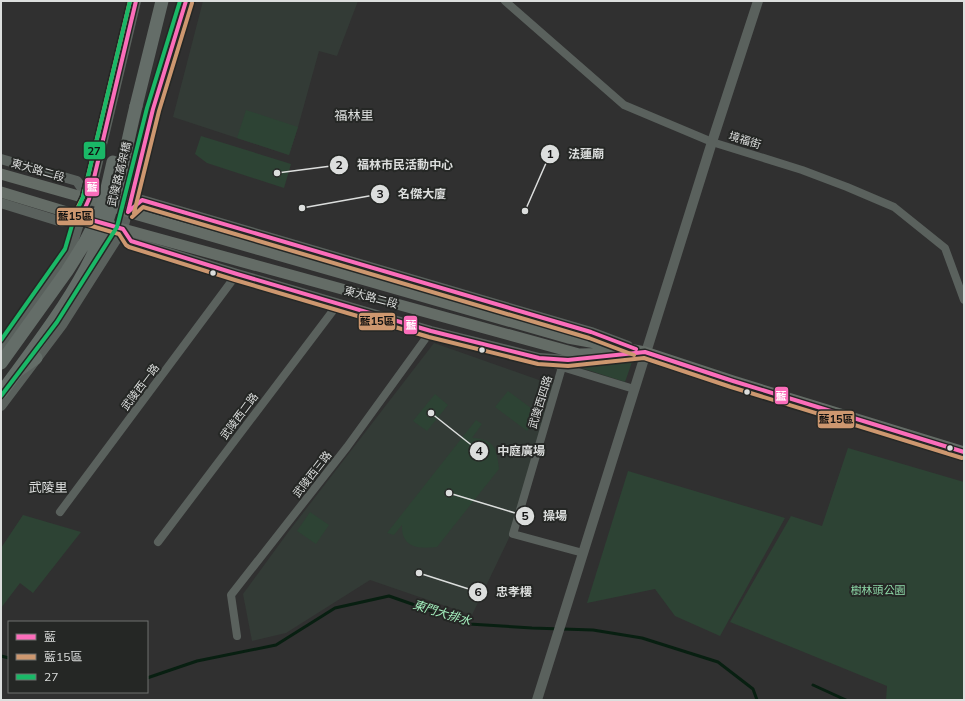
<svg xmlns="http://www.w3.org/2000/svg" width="965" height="701" font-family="Mulish,'Noto Sans TC',sans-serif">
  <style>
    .built { fill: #333b36 }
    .green { fill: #2d4334 }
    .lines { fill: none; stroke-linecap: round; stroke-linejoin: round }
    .stream { stroke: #081f11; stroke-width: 3 }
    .minor { stroke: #5a615d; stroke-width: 8 }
    .tertiary { stroke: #5a615d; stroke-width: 10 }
    .secondary { stroke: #646c66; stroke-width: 11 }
    .trunk { stroke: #646d68; stroke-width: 13 }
    .trunk-bridge { stroke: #646d68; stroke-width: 13 }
    .bus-1-casing { stroke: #252725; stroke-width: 7 }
    .bus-2-casing { stroke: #252725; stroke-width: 7 }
    .bus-3-casing { stroke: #252725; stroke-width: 7 }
    .bus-1 { stroke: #fb6dba; stroke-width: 4 }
    .bus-2 { stroke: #cd976f; stroke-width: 4 }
    .bus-3 { stroke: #1ab867; stroke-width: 4 }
    .bus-dot { fill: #dcdedd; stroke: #252725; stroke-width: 1.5 }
    .labels { text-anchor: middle; stroke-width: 4; stroke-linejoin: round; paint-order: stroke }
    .street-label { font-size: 11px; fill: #dcdedd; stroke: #252725 }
    .park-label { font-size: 11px; fill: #90dcab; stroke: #252725 }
    .water-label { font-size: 12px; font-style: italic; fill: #a4f0be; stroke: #252725 }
    .quarter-label { font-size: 13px; fill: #dcdedd; stroke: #252725 }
    .leader { fill: none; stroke: #dcdedd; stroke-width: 1.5 }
    .callout-dot { fill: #dcdedd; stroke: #252725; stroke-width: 1.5 }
    .mark-label { font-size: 12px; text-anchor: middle; font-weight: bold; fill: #111 }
    .callout-label { font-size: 12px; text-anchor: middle; font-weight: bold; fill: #dcdedd; stroke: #252725; stroke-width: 4; stroke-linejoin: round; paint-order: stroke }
    .line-badge { stroke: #252725; stroke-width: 1.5 }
    .badge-label { font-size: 11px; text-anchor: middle; font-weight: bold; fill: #fff }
    .pale-badge-label { font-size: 11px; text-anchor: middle; font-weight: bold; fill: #111 }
  </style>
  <rect width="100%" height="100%" fill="#303030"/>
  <path class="built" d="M203,1H358L337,56L319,51L298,127L289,155L173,117Z
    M434,343L553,385L509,538L472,615L370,580L286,633L252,641L243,594L289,531Z"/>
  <path class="green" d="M246,110L298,127L289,155L237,138Z
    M201,136L291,164L284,188L207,163L195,154Z
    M563,362H632L625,382Z
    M508,391L539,414L527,431L495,407Z
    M435,394L448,405L427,431L413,421Z
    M476,420L482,424L472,438C494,439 497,448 499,469L437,547C425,548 408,550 403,535C402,532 402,528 402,525L394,535L387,533Z
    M848,448L964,482V700H886L887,686L730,622L791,516L822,526Z
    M628,471L785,518L720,636L675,616L655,589L587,603Z
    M310,512L329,525L316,544L297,531Z
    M23,515L81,532L33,593L20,583L1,608V548Z"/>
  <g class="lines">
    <path class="stream" d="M1,656L9,658
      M147,678L197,661L276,645L335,608L389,596L469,624L532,628L593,630L642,638L718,662L753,689L757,700
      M813,685L846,700"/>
    <path class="minor" d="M505,1L624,105L712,142L802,170L847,187L894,207L945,248L964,300
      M545,360L562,367L634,389
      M562,367L513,534L583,553
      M60,512L237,274
      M158,542L338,304
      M237,636L231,595L347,447L431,331"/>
    <path class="tertiary" d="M1,159L77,181L89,199
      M1,203L62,222L81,217
      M128,212L142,200L591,332L628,346
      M123,229L131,241L237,274L431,331L539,358L568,360L589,358
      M1,350L70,252L81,217L89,199L136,1
      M1,406L62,325L123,229L153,109L186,1
      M537,700L712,142L758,1"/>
    <path class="secondary" d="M1,174L89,199L138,215L568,338L645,352L733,381L964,452
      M1,192L123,229L579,354L623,353"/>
    <path class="trunk" d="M136,106L162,1
      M19,370L36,358"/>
    <path class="trunk-bridge" d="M1,363L67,271L84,244L97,219L105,197L113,162
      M1,393C36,345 77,294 100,239C118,197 125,151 136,106"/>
    <g class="bus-1-casing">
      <path id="bus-1" d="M136,1L89,199L81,217L123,229L131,241L237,274L431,331L539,358L568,360L645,352L733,381L964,452
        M128,212L142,200L591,332L636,349
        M128,212L153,109L186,1"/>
    </g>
    <g class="bus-2-casing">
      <path id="bus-2" d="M130,1L83,197C80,204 71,216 78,222L119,234L126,245L129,247L235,280L429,337L538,364L568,366L644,358L731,387L962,458
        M134,213L159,111L192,3
        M132,217L143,207L589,338L634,355"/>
    </g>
    <g class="bus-3-casing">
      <path id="bus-3" d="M1,340L65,249L75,215L83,197L130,1
        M1,396L57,322L117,227L147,108L180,1"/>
    </g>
    <use href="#bus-1" class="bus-1"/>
    <use href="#bus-2" class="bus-2"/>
    <use href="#bus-3" class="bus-3"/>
  </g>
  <g class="bus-dot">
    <circle cx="213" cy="273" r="3.5"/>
    <circle cx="482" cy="350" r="3.5"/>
    <circle cx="747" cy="392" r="3.5"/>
    <circle cx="950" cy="448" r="3.5"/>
  </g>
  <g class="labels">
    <g class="street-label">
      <text transform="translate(745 140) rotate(17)" y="4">境福街</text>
      <text transform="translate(38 170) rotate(16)" y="4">東大路二段</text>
      <text transform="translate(119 174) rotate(-76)" y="4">武陵路高架橋</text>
      <text transform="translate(371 297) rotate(15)" y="4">東大路二段</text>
      <text transform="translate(140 387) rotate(-53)" y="4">武陵西一路</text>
      <text transform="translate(540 402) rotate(-73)" y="4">武陵西四路</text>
      <text transform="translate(239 416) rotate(-53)" y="4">武陵西二路</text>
      <text transform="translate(312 474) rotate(-52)" y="4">武陵西三路</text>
    </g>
    <g class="park-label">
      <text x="878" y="594">樹林頭公園</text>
    </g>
    <g class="water-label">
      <text transform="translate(442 613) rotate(17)" y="4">東門大排水</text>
    </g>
    <g class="quarter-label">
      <text x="354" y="120">福林里</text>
      <text x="48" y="492">武陵里</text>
    </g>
  </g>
  <path class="leader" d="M525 211L550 154M277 173L339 165M302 208L380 194M431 413L479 451M449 493L525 516M419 573L478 592"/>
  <g class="callout-dot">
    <circle cx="525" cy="211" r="4"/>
    <circle cx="277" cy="173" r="4"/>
    <circle cx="302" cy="208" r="4"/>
    <circle cx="431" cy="413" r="4"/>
    <circle cx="449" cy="493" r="4"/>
    <circle cx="419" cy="573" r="4"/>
    <circle cx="550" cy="154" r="10"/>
    <circle cx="339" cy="165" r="10"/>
    <circle cx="380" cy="194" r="10"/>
    <circle cx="479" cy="451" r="10"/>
    <circle cx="525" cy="516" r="10"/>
    <circle cx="478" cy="592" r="10"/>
  </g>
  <g class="mark-label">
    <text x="550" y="158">1</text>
    <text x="339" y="169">2</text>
    <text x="380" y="198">3</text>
    <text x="479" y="455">4</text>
    <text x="525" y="520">5</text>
    <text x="478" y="596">6</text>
  </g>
  <g class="callout-label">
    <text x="586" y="158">法蓮廟</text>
    <text x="405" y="169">福林市民活動中心</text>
    <text x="422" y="198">名傑大廈</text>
    <text x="521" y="455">中庭廣場</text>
    <text x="555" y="520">操場</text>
    <text x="514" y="596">忠孝樓</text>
  </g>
  <g class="line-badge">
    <rect x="83" y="141" width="23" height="19" rx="4" fill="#1ab867"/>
    <rect x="84" y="177" width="16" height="20" rx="4" fill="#fb6dba"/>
    <rect x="56" y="207" width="38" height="19" rx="4" fill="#cd976f"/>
    <rect x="358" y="312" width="38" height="19" rx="4" fill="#cd976f"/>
    <rect x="403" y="315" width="15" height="20" rx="4" fill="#fb6dba"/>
    <rect x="774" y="386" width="15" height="19" rx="4" fill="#fb6dba"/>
    <rect x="817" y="410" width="38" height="19" rx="4" fill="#cd976f"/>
  </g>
  <g class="badge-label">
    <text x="92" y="191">藍</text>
    <text x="411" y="329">藍</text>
    <text x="781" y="400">藍</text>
  </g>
  <g class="pale-badge-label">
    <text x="94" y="155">27</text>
    <text x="75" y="220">藍15區</text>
    <text x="377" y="325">藍15區</text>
    <text x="836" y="423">藍15區</text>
  </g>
  <rect width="965" height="701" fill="none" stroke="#dcdedd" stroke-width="4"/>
  <rect x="8" y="621" width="140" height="72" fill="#252725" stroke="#6e706f"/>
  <rect x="16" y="634" width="20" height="6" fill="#fb6dba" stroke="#6e706f"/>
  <text x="44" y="641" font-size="12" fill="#dcdedd">藍</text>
  <rect x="16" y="654" width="20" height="6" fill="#cd976f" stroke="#6e706f"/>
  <text x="44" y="661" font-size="12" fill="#dcdedd">藍15區</text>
  <rect x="16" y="674" width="20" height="6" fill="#1ab867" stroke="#6e706f"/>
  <text x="44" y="681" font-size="12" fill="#dcdedd">27</text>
</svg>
